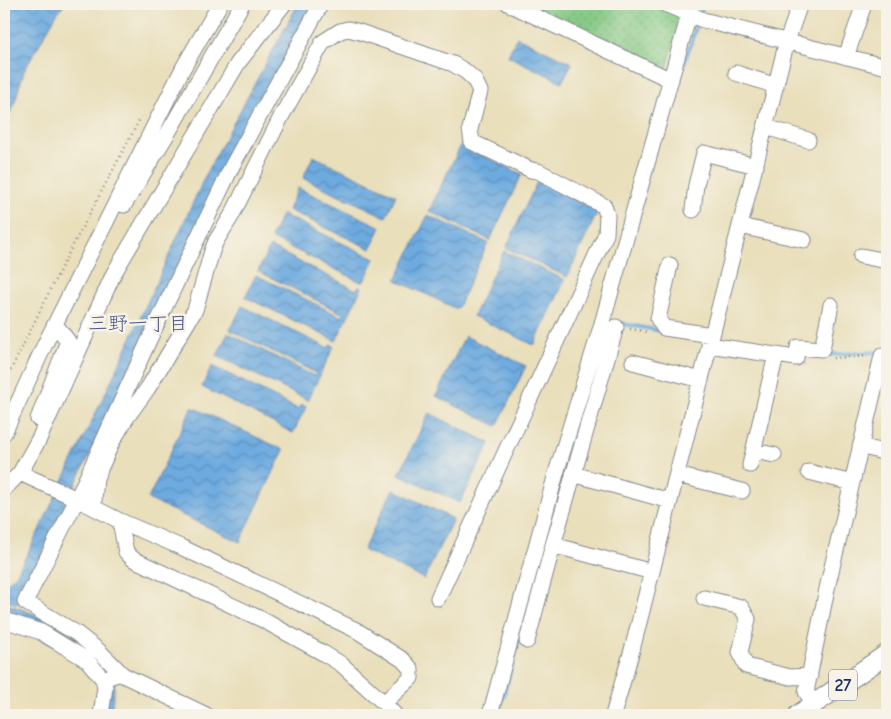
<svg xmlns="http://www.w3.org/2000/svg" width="891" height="719" font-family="'Comic Neue','Klee One',sans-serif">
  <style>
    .green { fill: url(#green-dots); stroke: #4f7c70 }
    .water { fill: url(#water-waves); stroke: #446c9e }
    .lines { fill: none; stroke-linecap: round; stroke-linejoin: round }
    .stream { stroke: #6daadf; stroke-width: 4 }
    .minor-casing { stroke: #82878c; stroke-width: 17 }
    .major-casing { stroke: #82878c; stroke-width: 21 }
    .path { stroke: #82878c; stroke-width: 2.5; stroke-dasharray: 1 4; stroke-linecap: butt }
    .minor { stroke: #fff; stroke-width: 15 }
    .major { stroke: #fff; stroke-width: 19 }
    .labels { text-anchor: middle; stroke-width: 5; stroke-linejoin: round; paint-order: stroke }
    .shield { fill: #f7f3e8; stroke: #5d6a87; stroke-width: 1 }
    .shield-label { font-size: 18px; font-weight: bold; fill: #1b2f5e }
    .neighbourhood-label { font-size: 20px; fill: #4f5987; stroke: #f7f3e8 }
  </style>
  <defs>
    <pattern id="green-dots" width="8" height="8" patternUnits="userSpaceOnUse" patternTransform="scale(1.25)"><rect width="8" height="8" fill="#83c883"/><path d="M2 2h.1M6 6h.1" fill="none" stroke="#6aa36e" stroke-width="1.8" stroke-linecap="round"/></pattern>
    <pattern id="water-waves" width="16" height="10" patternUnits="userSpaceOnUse" patternTransform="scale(1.25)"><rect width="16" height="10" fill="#6daadf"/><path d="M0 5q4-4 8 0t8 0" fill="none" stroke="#598bb8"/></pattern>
  </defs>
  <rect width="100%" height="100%" fill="#f7f3e8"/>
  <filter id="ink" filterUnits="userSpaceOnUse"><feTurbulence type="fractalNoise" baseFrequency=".02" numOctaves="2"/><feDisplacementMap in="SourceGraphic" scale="10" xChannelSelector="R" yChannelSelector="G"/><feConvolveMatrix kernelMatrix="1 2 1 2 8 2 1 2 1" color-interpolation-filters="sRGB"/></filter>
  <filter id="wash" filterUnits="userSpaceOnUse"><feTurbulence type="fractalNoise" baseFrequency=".0096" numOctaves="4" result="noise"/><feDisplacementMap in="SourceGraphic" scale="20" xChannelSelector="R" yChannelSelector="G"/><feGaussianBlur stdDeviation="1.12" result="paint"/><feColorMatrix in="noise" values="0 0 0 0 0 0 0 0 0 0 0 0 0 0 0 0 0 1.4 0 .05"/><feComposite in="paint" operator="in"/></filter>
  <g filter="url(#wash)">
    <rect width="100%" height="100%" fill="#e9dfbb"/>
    <path class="green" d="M520,4H653L681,17L666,72Z"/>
    <path class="water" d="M4,4H65L59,10L24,71L13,108L4,122Z
      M298,4H316L102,429L18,604L5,600L4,602V585L16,575L32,545L116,371L207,172Z
      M517,37L572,63L562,82L508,56Z
      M461,145L522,174L490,240L429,211Z
      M313,156L396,195L386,217L303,178Z
      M537,182L598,211L567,277L506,248Z
      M298,188L381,227L371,249L288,210Z
      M282,214L375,259L363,283L271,238Z
      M428,215L488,243L457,309L396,280Z
      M270,247L356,290L359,286L362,287L336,341L245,297L256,275L342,317L344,314L258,271Z
      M504,251L565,280L534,345L473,316Z
      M242,306L328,348L331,344L334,346L308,400L217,356L228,333L314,376L316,373L230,330Z
      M465,336L526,366L497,426L436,396Z
      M212,366L298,409L301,404L306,407L293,433L202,387Z
      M192,407L284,450L240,542L148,499Z
      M429,413L490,443L460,503L399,474Z
      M393,489L453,519L424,579L363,550Z
      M4,604C28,608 76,635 94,652C102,660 108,671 115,680L111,715H103V675L10,621L4,635Z"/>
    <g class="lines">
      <path class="stream" d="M700,14L704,4
        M678,83L698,21
        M619,323L661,331
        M821,355L879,352
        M547,540L596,369
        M4,608L10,597
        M410,711L448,715
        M498,715L544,551"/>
    </g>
  </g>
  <g filter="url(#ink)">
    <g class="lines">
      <g class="minor-casing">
        <path id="minor" d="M321,4L232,166L149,340L77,499L120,521L126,552L133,559L263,620L323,653L341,664L384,703L395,715
          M509,4L671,80
          M665,4L703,20L887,67
          M846,57L864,4
          M736,73L776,86
          M766,127L808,140
          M124,205L169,131L242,4
          M693,210L696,185L704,153L756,166
          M740,226L804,240
          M861,256L887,261
          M670,265L658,319L664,328L712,335
          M709,345L796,358L798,347L822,349L831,305
          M633,362L701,380
          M38,419L68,341L55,324
          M4,433L45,344L183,68L220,4
          M860,446L887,453
          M754,451L774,455
          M750,465L776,355
          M809,472L852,483
          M20,473L77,499L25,602L76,633L99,651L123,675L206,715
          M573,474L670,501
          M677,475L742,491
          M4,489L20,473L39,439L114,273L238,63L284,4
          M92,506L94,501L96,478L113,440L127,417L148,388L195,310L212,251L216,241L232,215L281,117L323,42L340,31L348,29L360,32L453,64L465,71L474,79L480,91L470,129L472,142L531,170L538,171L604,206L607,215L606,234L438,598
          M120,521L183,548L356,630L403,660L411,669V678L384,703
          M553,545L652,572
          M704,598L741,607L748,619L740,652L746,666L790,677L810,676
          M4,620L41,632L87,660L103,679L121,673
          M527,641L553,545L616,327
          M815,704L806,692L828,584L882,356H887
          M101,715L105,687L103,679
          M490,715L557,470L601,327L692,4
          M613,715L632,650L787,41L800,4"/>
      </g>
      <g class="major-casing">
        <path id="major" d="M798,715L887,654"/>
      </g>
      <path class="path" d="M630,329L649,332
        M833,358L868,356
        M4,384L63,264L141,117"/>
      <use href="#minor" class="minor"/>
      <use href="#major" class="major"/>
    </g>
  </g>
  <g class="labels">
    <rect class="shield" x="829" y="669.5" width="28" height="31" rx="4"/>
    <g class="shield-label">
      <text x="843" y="691">27</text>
    </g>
    <g class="neighbourhood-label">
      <text x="138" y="330">三野一丁目</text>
    </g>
  </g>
  <rect width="891" height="719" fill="none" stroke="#f7f3e8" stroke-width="20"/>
</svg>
